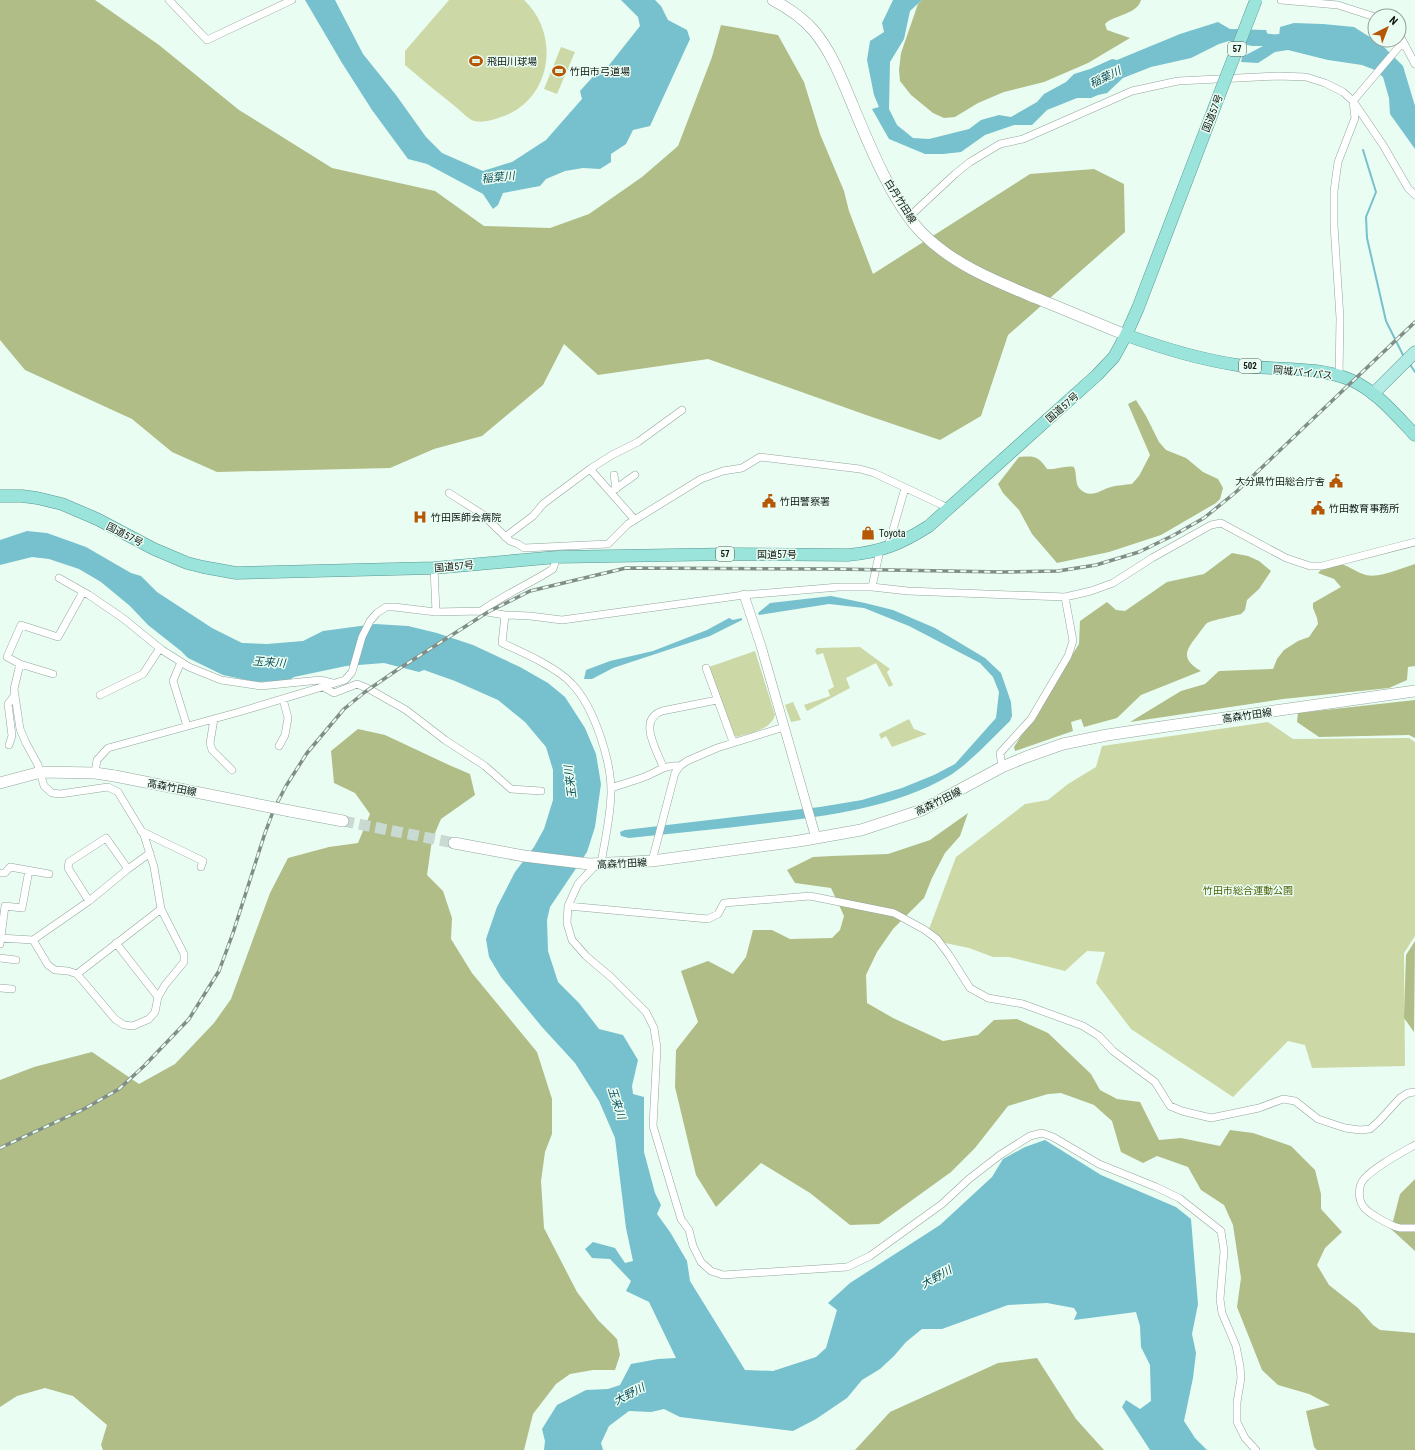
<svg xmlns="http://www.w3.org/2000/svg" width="1415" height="1450" font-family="'Roboto Condensed','Noto Sans JP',sans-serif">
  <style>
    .green { fill: #ccd9a6 }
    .forest { fill: #b0bd87 }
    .water { fill: #77c0cd }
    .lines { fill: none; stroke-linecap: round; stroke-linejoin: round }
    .stream { stroke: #77c0cd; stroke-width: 2 }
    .river { stroke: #77c0cd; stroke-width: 13 }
    .secondary-tunnel { stroke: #c9dad2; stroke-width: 11; stroke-dasharray: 11 5.5; stroke-linecap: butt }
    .minor-casing { stroke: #93a59c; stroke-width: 8 }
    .tertiary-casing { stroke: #93a59c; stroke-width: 10 }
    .secondary-casing { stroke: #93a59c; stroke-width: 12 }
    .primary-casing { stroke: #599891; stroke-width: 13 }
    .trunk-casing { stroke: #599891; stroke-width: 13 }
    .minor { stroke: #fff; stroke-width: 7 }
    .tertiary { stroke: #fff; stroke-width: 9 }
    .secondary { stroke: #fff; stroke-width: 11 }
    .primary { stroke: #b3ebe5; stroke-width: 12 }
    .trunk { stroke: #9ae4dc; stroke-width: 12 }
    .rail-casing { stroke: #818e87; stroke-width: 3.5 }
    .rail { stroke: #eafdf3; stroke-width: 2; stroke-dasharray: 6; stroke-linecap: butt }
    .secondary-bridge-casing { stroke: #93a59c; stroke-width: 12; stroke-linecap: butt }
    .trunk-bridge-casing { stroke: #599891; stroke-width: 13; stroke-linecap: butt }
    .secondary-bridge { stroke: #fff; stroke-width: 11 }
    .trunk-bridge { stroke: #9ae4dc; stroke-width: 12 }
    .labels { text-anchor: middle; stroke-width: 3; stroke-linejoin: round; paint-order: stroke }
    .shield { fill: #eafdf3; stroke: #515c57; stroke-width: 1 }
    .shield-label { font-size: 9px; font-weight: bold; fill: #101714 }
    .poi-label { font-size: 10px; fill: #101714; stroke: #eafdf3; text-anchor: start }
    .street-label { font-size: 10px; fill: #101714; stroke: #eafdf3 }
    .park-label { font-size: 10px; fill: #505e05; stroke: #eafdf3 }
    .water-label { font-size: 11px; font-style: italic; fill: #0b4d57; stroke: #eafdf3 }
  </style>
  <rect width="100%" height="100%" fill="#eafdf3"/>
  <path class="green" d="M449,0H524C561,34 552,101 501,117C493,120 483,123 474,121C468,119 462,112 457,108C440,94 422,80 405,65V51Z
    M561,47L575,52L557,94L544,89Z
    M860,647L890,669L887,672L893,685L889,687L876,663L846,678L850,688L807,711L804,705L830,696L828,690L834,687L823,653L817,655L815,651L817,648Z
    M755,651L775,715C771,730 750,733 737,737L734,735L709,667Z
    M793,702L801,720L791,722L785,705Z
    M909,719L914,729L927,734L892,747L886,736L881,739L879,734Z
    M1268,722L1293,739L1409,738L1415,742V936L1404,953L1405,1066L1312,1068L1305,1045L1288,1041L1233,1097L1131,1029L1096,983L1105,952L1087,951L1065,971L1009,957H993L969,948L945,943L929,929L956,857L1025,804L1048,800L1068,784L1096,767L1102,746Z"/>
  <path class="forest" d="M0,0H95L159,45L239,110L332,168L435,191L484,226L550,228L589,214L642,177L678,146L712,57L721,25L778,35L804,82L820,134L844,191L849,211L873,274L1030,174L1094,169L1124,184L1125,232L1008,335L981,416L940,440L869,416L708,359L598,375L564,344L543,385L482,436L434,449L390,468L217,472L172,452L132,419L25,370L0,340Z
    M922,0H1141C1137,15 1113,15 1105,24L1107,30L1130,38L1088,63L1044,82L1004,92L978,103L955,117L944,118L933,113L911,95L900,81L899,70L901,53L918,4Z
    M1136,400L1146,416L1159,442L1166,450L1186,458L1203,472L1218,479L1223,488L1220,499L1216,503L1161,535L1109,552L1057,563L1032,534L1019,510L1003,493L998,484L1019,457C1035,456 1038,456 1047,469C1057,470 1065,465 1074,467C1077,474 1075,483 1079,488C1090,500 1100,490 1111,487C1118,485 1125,485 1132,484L1139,476L1150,455L1128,404Z
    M1232,553L1248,556L1259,561L1271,571L1259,589L1247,600L1245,610L1241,614C1234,616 1213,620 1207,623C1204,626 1200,632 1197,636C1185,651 1181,659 1201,671L1141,695L1117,718L1084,727L1081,719L1071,722L1073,731L1015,751L1014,747L1079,644L1080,621L1107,602L1116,610L1125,611L1167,582L1204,574Z
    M1339,564C1348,565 1354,571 1363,574C1377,580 1401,568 1415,564V666L1408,667L1407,680L1389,688L1283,699L1130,722L1181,691L1205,684L1219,671L1273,669L1277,659L1284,650L1298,641L1309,637L1318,624L1317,618L1313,608V603L1341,587L1334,579L1318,573L1322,569Z
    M1415,700V738L1409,735L1319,737L1297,722L1298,713Z
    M358,729L385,735L449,765L470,774L475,795L441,819L432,840L427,875L443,891L452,918L451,939L472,973L537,1052L552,1099V1134L545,1152L541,1181L544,1228L577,1292L598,1320L617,1339L620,1355L615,1370H593L570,1374L556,1384L533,1414L524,1450H103L101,1445L107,1425L73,1396L45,1388L17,1396L0,1407V1080L34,1067L92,1052L139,1084L175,1064L214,1023L231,999L270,893L288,858L329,847L358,843L370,814L355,793L334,783L331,751Z
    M968,813L960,836L945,853L932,878L924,898L893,929L877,952L866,975L867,1003L893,1018L943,1041L978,1035L994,1020L1017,1019L1048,1033L1091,1074L1100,1090L1117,1099L1140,1102L1159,1140L1181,1138L1220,1146L1230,1130L1253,1133L1291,1146L1315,1170L1321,1194V1209L1342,1232L1325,1248L1317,1265L1329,1285L1358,1308L1373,1325L1380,1330L1415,1333V1450H1317L1314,1447L1306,1411L1330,1405L1309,1394L1278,1385L1262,1370L1237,1307L1241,1278L1233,1225L1224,1205L1201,1190L1188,1167L1157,1156L1143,1163L1121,1152L1112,1121L1094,1105L1061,1093L1048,1094L1008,1106L975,1148L951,1172L879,1224L850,1225L810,1193L761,1163L716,1207L696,1175L675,1087L676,1050L698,1022L681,971L708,961L733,974L746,957L753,930H772L790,939L832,938L840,930L844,916L831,888L795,883L787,870L813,857L832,856L888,854L930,840Z
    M1415,941L1414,1032L1404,1018L1406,955Z
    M1415,1179V1251L1391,1229L1400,1194Z
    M1037,1358L1076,1419L1104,1450H855L890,1412L998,1363Z"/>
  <path class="water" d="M305,0H335L363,54L396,95L426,137L442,153L483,171L512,162L546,140L582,99L580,91L599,70L606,69L640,26L638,17L621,0H655L661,6L668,20L687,30L690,39L650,126L633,130L626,144L611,154V162L600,169L583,168L565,171L546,179L540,186L503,193L498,205L493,209L483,194L427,164L408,159L372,110L342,63Z
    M893,0H922L910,11L904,39L890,62L889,109L897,125L913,138L929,139L969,129L981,120L999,115L1011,117L1037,102L1044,94L1066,82L1074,74L1090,69L1112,59L1117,60L1180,34L1218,22L1230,29L1266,30L1272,46H1278L1280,27L1294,23L1323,24L1354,27L1381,44L1403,66L1415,106V149L1390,114L1389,98L1383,77L1375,70L1362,65L1328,60L1288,50L1275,52L1258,63L1241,62L1242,57L1263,46H1252L1229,41L1219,44L1191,58L1151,67L1123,78L1107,93L1098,95L1091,98H1077L1047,110L1032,125H1014L985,135L961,152L943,154H925L889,139L872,109L879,107L874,95L867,60L870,41L884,32L882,23Z
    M27,531L47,533L86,547L131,573L141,576L157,592L212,628L242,643L267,644L303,641L323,631L375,624L408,626L437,633L473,645L520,667L548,683L565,697L585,728L596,754L601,784L595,827L587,852L550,907L547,920L548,951L558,982L579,1003L599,1029L623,1035L638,1060L632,1086L633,1094L644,1097V1152L655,1193L661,1205L657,1214L670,1232L687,1261L690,1281L745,1370L773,1371L816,1357L826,1348L837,1310L828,1303L850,1283L940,1225L992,1177L1003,1159L1025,1147L1045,1140L1101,1175L1176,1207L1191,1219L1198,1304L1192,1334L1196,1353L1193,1378L1184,1421L1195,1438L1207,1450H1150L1122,1407L1126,1400L1140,1409L1151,1401L1150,1365L1141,1347L1140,1326L1136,1312L1074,1320L1077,1313L1074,1308L1047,1303L1008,1305L942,1329H922L906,1342L894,1356L880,1369L862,1380L847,1398L816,1419L793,1431L680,1417L664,1409L651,1412L629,1411L609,1426L601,1443L603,1450H544L545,1441L542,1429L557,1405L586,1390L608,1389L620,1385L631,1364L658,1359L676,1358L649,1302L626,1291L631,1281L610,1259L592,1258L585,1249L593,1242L615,1248L625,1263L633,1261L626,1228L615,1138L599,1101L575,1063L542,1027L501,977L489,957L486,939L497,907L515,872L534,847L544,829L553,800V770L546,747L525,722L498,700L455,681L424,670L419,672L384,663L346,666L294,677L288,681L256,682L223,675L188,658L181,651L148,625L130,606L101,582L79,569L49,559L32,557L0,565V540Z
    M831,596L865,603L893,610L935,628L985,658L1001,673L1011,702L1012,716L1010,721C992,738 970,763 949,776C895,807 829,816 768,823C722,829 676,833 629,838L621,836L620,832L625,830L820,807L862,800L902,788L934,775L955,764L996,718L999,692L993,677L980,663L909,626L864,608L829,604L759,615L758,613L770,603Z
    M729,618L733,620L742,618V620L710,636L613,668L592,679H584L586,670L610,661L653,651L707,630Z"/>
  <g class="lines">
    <path class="stream" d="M1363,150L1376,192L1366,217L1367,238L1386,321L1404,357
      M1409,363L1415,372"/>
    <path class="river" d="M1253,38L1274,41L1295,39"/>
    <path class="secondary-tunnel" d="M343,821L454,843"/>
    <g class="minor-casing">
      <path id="minor" d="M169,0L207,40L292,0
        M1281,0L1338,5L1375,17
        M1399,34L1415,64
        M909,217L955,174L970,162L1000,144L1023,139L1132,91L1178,81L1278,76L1306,77L1325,83L1343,92L1353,101L1383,145L1408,188L1415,195
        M1339,376L1340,318L1334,225V191L1338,162L1355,118L1353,101L1403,42
        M590,469L635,520
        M614,475L616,489
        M611,492L635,475
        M449,493L482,514L510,541L518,544L524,548L608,544L628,524L701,479L723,471L742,468L760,457L860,469L874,473L940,504L949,509
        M505,537L533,516L543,504L590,469L612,455L638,442L682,410
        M888,547L905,488
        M434,568L436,612
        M59,578L89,595L124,619L162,650L181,662L189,667L221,680L261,686L320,680L333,683
        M872,587L880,550
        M481,611C504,595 529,584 553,569L557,557
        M505,615L502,643C522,652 558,668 572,684C594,707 611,760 611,791C611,815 605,840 601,863L593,868L578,884L568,906L567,923L572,940L586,956L612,978L646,1012L654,1028L657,1048L653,1126L681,1219L689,1230L693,1246L701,1262L711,1271L723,1275L847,1267L870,1256L942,1204L969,1179L1000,1155L1030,1136L1042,1133L1053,1137L1099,1164L1156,1187L1179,1198L1221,1231L1224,1251L1220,1299L1222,1313L1236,1346L1240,1366L1241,1378L1237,1402V1422L1245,1438L1256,1450
        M181,662L173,681L187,726
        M20,664L7,657L21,625L58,637L83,592
        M706,668L733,742
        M53,674L20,664L14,689L20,729L26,743L38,765L44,786L52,793L60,794L108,787L118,792L144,835L154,867L161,909L184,954V962L165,985L158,997L155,1012L149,1019L133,1026L124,1025L115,1019L77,974L68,971L55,970L48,965L33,940L89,901L128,869L150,853
        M323,687L334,693L357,684L369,689L406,710L445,740L485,766L511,789L541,791
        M100,695L143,674L160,648
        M214,719L210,743L212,750L232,770
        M9,745L12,736L8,704L15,695
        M279,746L285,735L288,718L283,699
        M663,767C657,750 637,720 662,711L717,700
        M1002,767L1000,753L1031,719L1068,656L1073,641L1065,597
        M95,773L97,760L108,748L239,712L345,680L352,672L362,637L370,621L377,613L386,607H394L436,612L481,611L505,615L530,616L562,620L744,595L839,587H872L908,591L1065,597L1091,591L1113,583L1152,558L1211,525L1221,523L1286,558L1310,566H1322L1415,542
        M611,788C622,784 634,781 644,777C657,772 666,764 680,766
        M141,831L203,861L201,867
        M652,861L675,773L680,766L687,761L717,748L784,727
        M0,873H5L10,867L49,874
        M89,901L68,868L69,862L106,838L128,869
        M568,906L708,919L718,914L724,903L810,896L894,913L925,930L937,939L949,955L970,988L988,998L1023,1004L1083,1026L1099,1036L1113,1051L1155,1082L1170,1106L1182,1111L1211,1118L1259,1108L1283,1099L1295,1101L1318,1119L1345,1128L1360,1130L1370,1129L1379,1121L1400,1098L1408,1093L1415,1092
        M0,938L33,940
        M116,943L158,997
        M0,944L5,906L22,908L29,870
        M0,958L16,960
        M77,974L161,909
        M0,988L12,989
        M1415,1145C1399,1154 1376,1166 1364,1179C1358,1186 1358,1199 1363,1206C1367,1213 1391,1226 1400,1228C1404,1228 1410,1228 1415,1228"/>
    </g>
    <g class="tertiary-casing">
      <path id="tertiary" d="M744,595L761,646L816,838"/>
    </g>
    <g class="secondary-casing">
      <path id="secondary" d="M773,0C788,8 803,18 814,31C829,49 839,72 848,94C866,137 890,200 922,233C954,265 995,281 1036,298C1066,310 1096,323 1126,335
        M0,783L41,772L95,773L115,776
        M290,811L343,821
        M454,843L524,856L589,864L652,861L799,841L861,830L922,810L1002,767L1026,757L1063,744L1107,735L1168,726L1415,691"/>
    </g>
    <g class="primary-casing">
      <path id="primary" d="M1373,394L1415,352"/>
    </g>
    <g class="trunk-casing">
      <path id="trunk" d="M1126,335C1162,348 1198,359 1237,365C1274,371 1316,365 1351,380C1376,391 1396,415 1415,435
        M0,496H22L37,498L62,504L97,519L154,549L187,563L203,567L236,573L434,568L557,557L732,554L848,555C881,552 901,544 929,526L1097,375L1114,357L1126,335L1138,308L1218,98"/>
    </g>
    <use href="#minor" class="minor"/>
    <use href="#tertiary" class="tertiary"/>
    <use href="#secondary" class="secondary"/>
    <use href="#primary" class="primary"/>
    <use href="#trunk" class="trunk"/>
    <g class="rail-casing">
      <path id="rail" d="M0,1148L84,1109L119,1089L144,1066L189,1019L219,971L233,933L265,833L274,809L286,786L307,753L344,709L365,692L397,670L488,612L530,591L626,568L835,569L1002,572L1058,571L1096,565L1139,552L1174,535L1204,518L1236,492L1415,322"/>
    </g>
    <use href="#rail" class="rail"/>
    <g class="secondary-bridge-casing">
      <path id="secondary-bridge" d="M115,776L290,811"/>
    </g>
    <g class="trunk-bridge-casing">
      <path id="trunk-bridge" d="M1218,98L1256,0"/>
    </g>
    <use href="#secondary-bridge" class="secondary-bridge"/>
    <use href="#trunk-bridge" class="trunk-bridge"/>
  </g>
  <defs>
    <g id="stadium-bare" transform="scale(1.08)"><path d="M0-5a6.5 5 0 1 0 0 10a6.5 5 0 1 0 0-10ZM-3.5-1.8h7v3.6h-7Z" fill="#b55705" stroke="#eafdf3" stroke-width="2.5" paint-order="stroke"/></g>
    <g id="civic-bare" transform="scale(1.08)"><path d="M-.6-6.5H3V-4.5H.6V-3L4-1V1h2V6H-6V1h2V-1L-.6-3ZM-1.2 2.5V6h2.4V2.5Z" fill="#b55705" stroke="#eafdf3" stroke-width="2.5" paint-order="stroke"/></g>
    <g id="hospital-bare" transform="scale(1.08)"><path d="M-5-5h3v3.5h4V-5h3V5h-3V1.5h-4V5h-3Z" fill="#b55705" stroke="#eafdf3" stroke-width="2.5" paint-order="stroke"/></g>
    <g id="shop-bare" transform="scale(1.08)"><path d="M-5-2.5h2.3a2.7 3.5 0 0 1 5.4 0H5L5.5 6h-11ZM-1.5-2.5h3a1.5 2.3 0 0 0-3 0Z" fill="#b55705" stroke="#eafdf3" stroke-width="2.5" paint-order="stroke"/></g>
  </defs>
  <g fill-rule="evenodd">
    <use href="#stadium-bare" x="476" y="61"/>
    <use href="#stadium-bare" x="559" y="71"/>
    <use href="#civic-bare" x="1336" y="481"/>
    <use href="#civic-bare" x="769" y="501"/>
    <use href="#civic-bare" x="1318" y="508"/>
    <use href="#hospital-bare" x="420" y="517"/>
    <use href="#shop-bare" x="868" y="533"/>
  </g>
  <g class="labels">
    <g class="shield">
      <rect x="1228" y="42" width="18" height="14" rx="3"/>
      <rect x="1239" y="359" width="22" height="14" rx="3"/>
      <rect x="716" y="547" width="18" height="14" rx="3"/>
    </g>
    <g class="shield-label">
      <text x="1237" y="52">57</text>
      <text x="1250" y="369">502</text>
      <text x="725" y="557">57</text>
    </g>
    <g class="poi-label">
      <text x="487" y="65">飛田川球場</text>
      <text x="570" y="75">竹田市弓道場</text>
      <text x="1325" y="485" text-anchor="end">大分県竹田総合庁舎</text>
      <text x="780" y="505">竹田警察署</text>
      <text x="1329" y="512">竹田教育事務所</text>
      <text x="431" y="521">竹田医師会病院</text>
      <text x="879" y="537">Toyota</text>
    </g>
    <g class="street-label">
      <text transform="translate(1212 113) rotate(-69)" y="4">国道57号</text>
      <text transform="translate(901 201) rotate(58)" y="4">白丹竹田線</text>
      <text transform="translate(1303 372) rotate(6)" y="4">岡城バイパス</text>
      <text transform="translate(1062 407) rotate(-41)" y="4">国道57号</text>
      <text transform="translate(125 534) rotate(27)" y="4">国道57号</text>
      <text x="777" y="558">国道57号</text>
      <text transform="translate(454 566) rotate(-5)" y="4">国道57号</text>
      <text transform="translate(1247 715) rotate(-8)" y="4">高森竹田線</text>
      <text transform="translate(172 787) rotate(11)" y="4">高森竹田線</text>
      <text transform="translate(938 801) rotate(-26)" y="4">高森竹田線</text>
      <text transform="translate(622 863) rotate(-3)" y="4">高森竹田線</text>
    </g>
    <g class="park-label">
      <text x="1248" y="894">竹田市総合運動公園</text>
    </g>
    <g class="water-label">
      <text transform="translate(1105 77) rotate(-26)" y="4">稲葉川</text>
      <text transform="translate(498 177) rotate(-6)" y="4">稲葉川</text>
      <text transform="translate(269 662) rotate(4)" y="4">玉来川</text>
      <text transform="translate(570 782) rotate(-97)" y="4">玉来川</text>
      <text transform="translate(617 1103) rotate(72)" y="4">玉来川</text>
      <text transform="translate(936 1277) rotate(-29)" y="4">大野川</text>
      <text transform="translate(629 1394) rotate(-28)" y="4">大野川</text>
    </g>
  </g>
  <g transform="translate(1387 28) rotate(42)"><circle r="19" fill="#eafdf3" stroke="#93a19a"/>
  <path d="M0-3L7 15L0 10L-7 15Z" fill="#b55705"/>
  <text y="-6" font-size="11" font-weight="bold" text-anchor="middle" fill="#101714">N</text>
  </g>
</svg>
